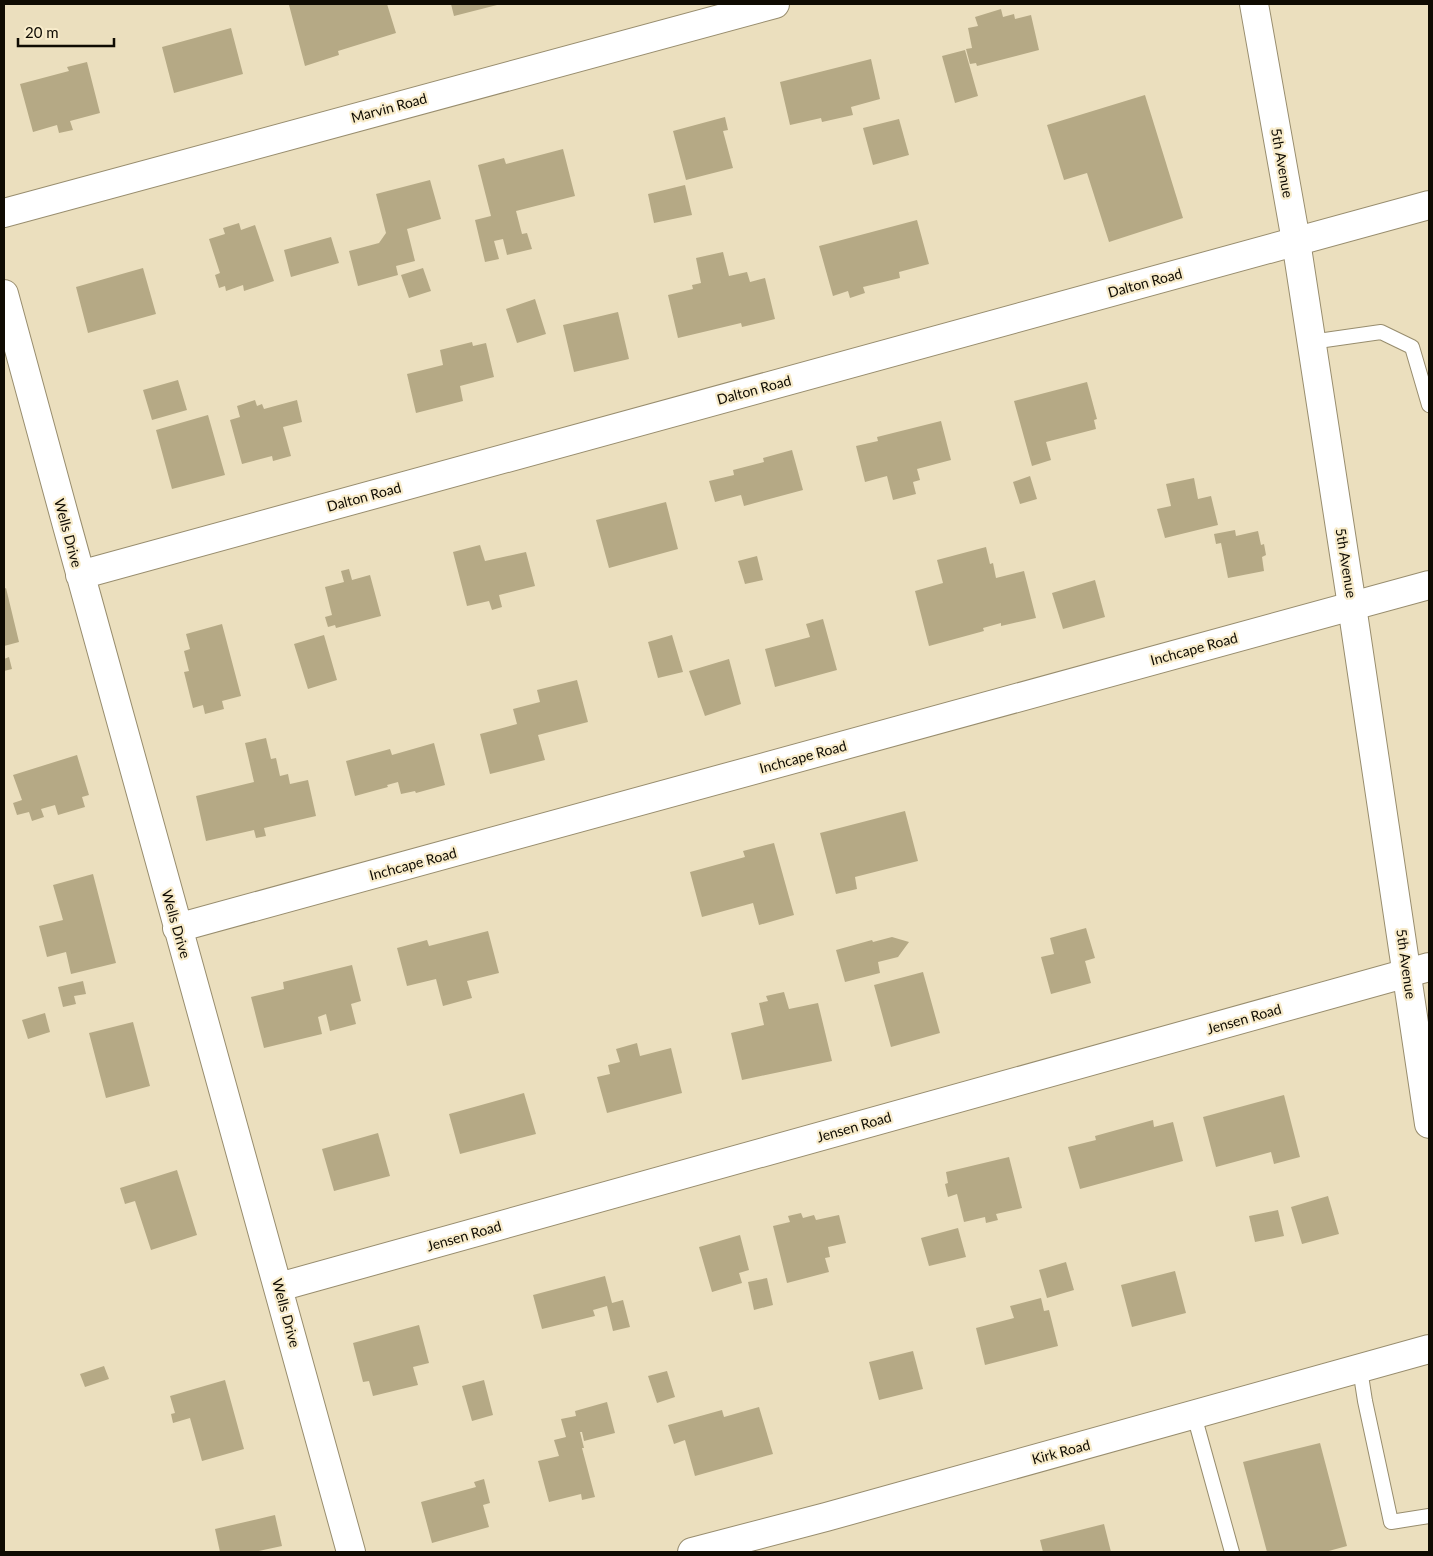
<svg xmlns="http://www.w3.org/2000/svg" width="1433" height="1556" font-family="Lato,sans-serif">
  <style>
    .building { fill: #b5a985 }
    .lines { fill: none; stroke-linecap: round; stroke-linejoin: round }
    .service-casing { stroke: #988d6e; stroke-width: 16 }
    .minor-casing { stroke: #988d6e; stroke-width: 30 }
    .secondary-casing { stroke: #988d6e; stroke-width: 30 }
    .service { stroke: #fff; stroke-width: 14 }
    .minor { stroke: #fff; stroke-width: 28 }
    .secondary { stroke: #fff; stroke-width: 28 }
    .labels { text-anchor: middle; stroke-width: 4.5; stroke-linejoin: round; paint-order: stroke }
    .street-label { font-size: 14px; fill: #0f0b02; stroke: #f8eccb }
  </style>
  <rect width="100%" height="100%" fill="#ebdfbe"/>
  <path class="building" d="M294,4H387L396,33L338,51L339,55L305,66L289,5Z
    M451,4H501L454,16Z
    M1001,9L1003,17L1014,14L1015,19L1031,15L1039,50L977,66L976,63L970,64L966,49L972,48L968,28L978,26L975,17Z
    M231,28L243,74L174,93L162,47Z
    M965,50L978,96L955,103L942,56Z
    M871,59L880,99L851,107L853,115L822,122L821,118L790,125L780,82Z
    M87,62L100,113L70,121L73,130L59,133L57,125L33,132L20,84L69,71L67,67Z
    M1145,95L1183,218L1109,242L1087,173L1064,180L1047,125Z
    M725,117L728,130L723,131L733,168L686,180L673,131Z
    M899,119L909,155L873,165L863,128Z
    M563,149L575,196L516,211L522,234L527,233L532,249L507,255L503,239L494,241L499,259L485,262L475,220L491,216L478,165L504,158L506,164Z
    M430,180L441,219L407,229L415,261L396,266L398,275L358,286L349,251L379,243L386,233L376,194Z
    M685,185L692,215L654,223L648,194Z
    M917,220L929,264L899,272L900,278L863,287L865,293L850,298L848,291L833,296L819,246Z
    M239,223L241,230L255,225L274,281L244,291L243,285L226,291L225,286L219,288L215,275L220,273L209,239L225,234L223,228Z
    M331,237L339,263L291,277L284,250Z
    M723,252L729,276L747,272L750,282L765,278L775,319L742,327L741,323L678,338L668,295L693,289L692,285L701,283L696,258Z
    M143,268L156,314L88,333L76,287Z
    M423,268L431,291L409,298L401,275Z
    M535,299L546,334L517,343L506,309Z
    M618,312L629,359L574,372L563,325Z
    M472,342L473,346L486,343L494,377L460,386L463,401L416,413L407,374L443,365L440,350Z
    M178,380L187,410L152,420L143,390Z
    M1087,382L1097,419L1094,420L1096,429L1046,442L1051,460L1032,466L1014,401Z
    M255,400L257,406L262,404L264,409L297,400L302,422L283,427L291,456L273,461L272,456L242,464L230,420L240,417L237,406Z
    M208,415L225,475L172,489L156,430Z
    M941,421L951,460L917,469L920,480L913,482L916,494L893,500L887,476L865,482L856,446L878,441L877,437Z
    M792,450L803,490L744,506L741,495L715,502L709,481L734,475L733,470L764,462L763,458Z
    M1030,476L1037,499L1020,504L1013,482Z
    M1194,478L1198,499L1211,496L1218,525L1165,538L1157,509L1171,506L1166,484Z
    M666,502L678,549L609,568L596,520Z
    M1235,530L1236,536L1258,531L1261,545L1264,544L1266,555L1262,557L1264,571L1228,578L1221,543L1216,544L1214,534Z
    M480,545L485,561L526,552L535,586L499,595L502,607L492,610L489,601L467,606L453,552Z
    M986,547L990,564L993,563L996,578L1024,571L1036,618L1001,626V623L983,628L984,631L929,646L915,591L943,583L937,560Z
    M757,556L763,580L745,584L738,561Z
    M349,569L352,580L370,575L381,616L336,628L335,625L328,627L325,617L332,615L325,587L344,582L341,571Z
    M1095,580L1105,617L1063,629L1052,593Z
    M6,588L19,642L4,646V589Z
    M823,619L837,670L775,687L765,649L810,637L806,624Z
    M222,624L241,696L222,701L224,709L205,714L203,705L193,708L184,672L189,671L184,651L190,649L186,634Z
    M324,635L337,680L308,689L294,644Z
    M672,635L683,672L658,678L648,642Z
    M9,657L12,669L4,671V659Z
    M729,659L741,704L705,716L689,671Z
    M577,680L588,722L538,735L545,760L490,774L480,734L517,724L513,709L540,702L537,690Z
    M266,738L271,759L276,758L280,776L288,774L290,784L308,780L316,816L264,828L266,836L256,838L254,830L206,841L196,796L254,782L245,743Z
    M434,743L445,785L416,793L415,791L401,794L398,782L387,785L388,787L355,796L346,761L390,749L392,755Z
    M77,755L89,795L82,797L85,807L58,815L55,805L41,809L44,817L32,821L29,812L17,815L13,803L22,800L13,775Z
    M905,811L918,861L855,877L857,889L836,894L820,833Z
    M774,843L794,915L759,925L753,903L702,917L690,872L745,857L743,851Z
    M93,874L116,963L71,974L66,952L47,957L39,926L63,920L53,885Z
    M1086,928L1095,958L1085,961L1091,983L1051,994L1041,957L1054,954L1050,938Z
    M488,931L499,973L467,981L472,998L443,1006L436,979L407,986L397,948L427,940L429,946Z
    M892,937L909,942L898,957L878,962L880,973L845,982L836,950L872,940L873,942Z
    M352,965L361,1001L351,1004L356,1024L330,1031L326,1014L318,1017L322,1034L264,1048L251,997L284,989L283,982Z
    M923,972L940,1033L891,1047L874,985Z
    M83,981L86,994L74,996L76,1004L63,1007L58,987Z
    M784,992L789,1009L818,1003L832,1061L742,1080L731,1033L764,1025L759,1003L768,1001L766,996Z
    M45,1013L50,1032L28,1039L22,1020Z
    M133,1022L150,1086L106,1098L89,1033Z
    M637,1043L640,1056L671,1048L682,1093L607,1113L597,1077L610,1074L608,1065L620,1062L616,1049Z
    M524,1093L536,1134L460,1154L449,1114Z
    M1284,1095L1300,1157L1274,1164L1271,1152L1216,1167L1203,1117Z
    M1153,1120L1154,1127L1173,1122L1183,1161L1080,1189L1068,1147L1096,1140L1095,1136Z
    M378,1133L390,1176L334,1191L322,1149Z
    M1009,1157L1022,1208L996,1214L998,1220L986,1223L985,1217L964,1222L957,1194L948,1197L945,1184L948,1183L946,1172Z
    M177,1170L197,1235L151,1250L135,1201L125,1204L120,1188Z
    M1328,1196L1339,1234L1302,1244L1291,1207Z
    M1278,1210L1284,1236L1255,1242L1249,1216Z
    M801,1213L803,1218L814,1215L816,1220L839,1215L846,1243L828,1247L830,1257L825,1258L829,1272L787,1283L773,1226L790,1222L788,1216Z
    M958,1228L966,1257L929,1266L921,1238Z
    M740,1235L749,1270L739,1273L742,1283L712,1292L699,1247Z
    M1066,1262L1074,1290L1047,1298L1039,1270Z
    M1175,1271L1186,1313L1132,1327L1121,1285Z
    M605,1276L612,1303L623,1300L630,1327L613,1331L607,1306L593,1310L595,1316L542,1329L533,1295Z
    M767,1278L773,1305L754,1310L748,1282Z
    M1041,1298L1044,1311L1049,1310L1058,1346L985,1365L976,1328L1014,1318L1010,1306Z
    M419,1325L429,1363L413,1367L418,1385L373,1396L369,1381L363,1382L353,1343Z
    M913,1351L923,1389L879,1400L869,1362Z
    M104,1366L109,1379L85,1387L80,1374Z
    M667,1371L675,1397L657,1403L648,1376Z
    M225,1380L244,1449L202,1461L190,1418L173,1423L171,1414L175,1413L170,1396Z
    M484,1380L493,1415L472,1421L462,1386Z
    M607,1402L615,1433L584,1441L582,1432H580L584,1448H582L595,1497L582,1500L581,1494L549,1502L538,1461L559,1456L554,1440L566,1437L561,1419L576,1416L575,1411Z
    M759,1407L773,1454L695,1476L685,1440L674,1444L668,1425L722,1410L724,1417Z
    M1320,1443L1347,1546L1325,1552H1267L1243,1462Z
    M484,1479L490,1503L483,1505L489,1527L432,1543L421,1502L476,1487L474,1482Z
    M275,1515L282,1546L254,1552H220L215,1529Z
    M1104,1524L1111,1552H1043L1040,1540Z"/>
  <g class="lines">
    <g class="service-casing">
      <path id="service" d="M1311,342L1381,332L1412,347L1429,405
        M1360,1369L1365,1401L1391,1522L1429,1516
        M1194,1415L1232,1552"/>
    </g>
    <g class="minor-casing">
      <path id="minor" d="M4,213L775,4
        M4,294C117,714 237,1132 351,1552
        M80,575L1429,205
        M177,928L1429,585
        M279,1287L1429,967
        M692,1552L826,1517L1429,1349"/>
    </g>
    <g class="secondary-casing">
      <path id="secondary" d="M1254,4L1296,241L1352,606L1429,1124"/>
    </g>
    <use href="#service" class="service"/>
    <use href="#minor" class="minor"/>
    <use href="#secondary" class="secondary"/>
  </g>
  <g class="labels">
    <g class="street-label">
      <text transform="translate(389 108) rotate(-15)" y="5">Marvin Road</text>
      <text transform="translate(1282 163) rotate(80)" y="5">5th Avenue</text>
      <text transform="translate(1145 283) rotate(-15)" y="5">Dalton Road</text>
      <text transform="translate(754 390) rotate(-15)" y="5">Dalton Road</text>
      <text transform="translate(364 497) rotate(-15)" y="5">Dalton Road</text>
      <text transform="translate(68 533) rotate(75)" y="5">Wells Drive</text>
      <text transform="translate(1346 563) rotate(81)" y="5">5th Avenue</text>
      <text transform="translate(1194 649) rotate(-15)" y="5">Inchcape Road</text>
      <text transform="translate(803 757) rotate(-15)" y="5">Inchcape Road</text>
      <text transform="translate(413 864) rotate(-15)" y="5">Inchcape Road</text>
      <text transform="translate(176 924) rotate(74)" y="5">Wells Drive</text>
      <text transform="translate(1406 964) rotate(82)" y="5">5th Avenue</text>
      <text transform="translate(1244 1019) rotate(-16)" y="5">Jensen Road</text>
      <text transform="translate(854 1127) rotate(-16)" y="5">Jensen Road</text>
      <text transform="translate(464 1236) rotate(-16)" y="5">Jensen Road</text>
      <text transform="translate(286 1313) rotate(75)" y="5">Wells Drive</text>
      <text transform="translate(1061 1452) rotate(-15)" y="5">Kirk Road</text>
    </g>
  </g>
  <rect width="1433" height="1556" fill="none" stroke="#0f0b02" stroke-width="10"/>
  <path d="M18 38v8h96v-8" fill="none" stroke="#0f0b02" stroke-width="2.5"/>
  <text x="25" y="38" font-size="15" fill="#0f0b02" stroke="#f8eccb" stroke-width="4" paint-order="stroke">20 m</text>
</svg>
